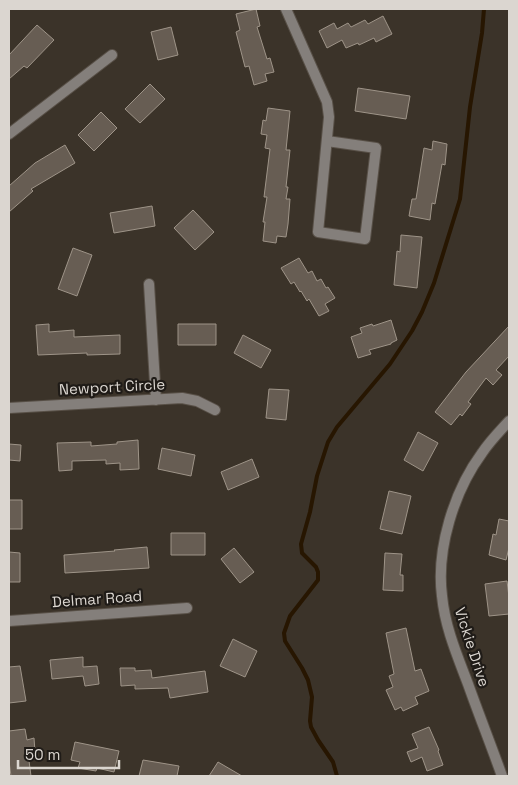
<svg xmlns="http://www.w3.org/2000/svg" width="518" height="785" font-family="'Space Grotesk',sans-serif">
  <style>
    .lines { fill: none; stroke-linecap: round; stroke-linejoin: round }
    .stream { stroke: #271601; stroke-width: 4 }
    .building { fill: #675d53; stroke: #9e9488 }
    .minor-casing { stroke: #585047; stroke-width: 12 }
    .minor { stroke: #847f7b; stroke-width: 10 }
    .labels { text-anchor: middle; stroke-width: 4.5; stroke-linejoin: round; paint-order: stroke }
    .street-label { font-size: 15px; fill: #dbd6d0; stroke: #1f1b17 }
  </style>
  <rect width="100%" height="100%" fill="#3b3329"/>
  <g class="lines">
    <path class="stream" d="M337,776L333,762L318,740L311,727L310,721L312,697L308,680L302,668L285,641L284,633L290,616L318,580V572L316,567L302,553L301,544L310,512L317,476L328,442L337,427L390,364L412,331L422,312L434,283L460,199L470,107L482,33L484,9"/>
  </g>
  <path class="building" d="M256,9L260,26L257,27L267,59L270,58L274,72L265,74L267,81L254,85L249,66L245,67L236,32L240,30L236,14Z
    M383,16L392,34L376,42L374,38L359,45L358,43L346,48L342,40L327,48L319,31L334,23L337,29L348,23L351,27L365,20L368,24Z
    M37,25L54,40L27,68L24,66L9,79V55Z
    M171,27L178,55L158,60L151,32Z
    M150,84L165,99L140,123L125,109Z
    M358,88L410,96L406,119L355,111Z
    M268,108L290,111L286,150H290L286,187H288L286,199H290L288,224L286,237L277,236L276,243L263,241L265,222H263L267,197H264L270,149L265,148L267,135L261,134L263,120L266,121Z
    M101,112L117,128L94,151L78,135Z
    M433,141L447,144L445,165L442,164L435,204L432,203L430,220L409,216L412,199H416L424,148L432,150Z
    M65,145L75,163L31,189L33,191L9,212V186L35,163Z
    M152,206L155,226L114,233L110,213Z
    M193,210L214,232L195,250L174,228Z
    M401,235L422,237L417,288L394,285L397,251L400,252Z
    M73,248L92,255L77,296L58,289Z
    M299,258L308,273L312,271L317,281L321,279L326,288L328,287L335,298L325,304L329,311L319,316L309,299L307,301L301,291L300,292L294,282L291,284L281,268Z
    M391,320L397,340L391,343V344L369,350L371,354L358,358L351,337L362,333L360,328L372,324L373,326Z
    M49,324V332L74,330V337L120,335V354L87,355V353L38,355L36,325Z
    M178,324H216V345H178Z
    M509,326V356L496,370L502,375L493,385L486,378L468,402L471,404L462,416L460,414L451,425L435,412L466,372Z
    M243,335L271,350L261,368L234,353Z
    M269,389L289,390L286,420L266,418Z
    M418,432L438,443L423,471L404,460Z
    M138,440L139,469L120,470V463L106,464V460L72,461V470L59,471L57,443L91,442V446L117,444V442Z
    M9,444L21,445L20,461L9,460Z
    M162,448L195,455L191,476L158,469Z
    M252,459L259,477L228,490L221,472Z
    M389,491L411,496L402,534L380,529Z
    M9,500H22V529H9Z
    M499,519L509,521V548L506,560L489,555L493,534L496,535Z
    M171,533H205V555H171Z
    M147,547L149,568L65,573L64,555L115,551L114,550Z
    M234,548L254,572L240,583L221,559Z
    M9,552L20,553V582H9Z
    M385,553L402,554L400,575H403V591L383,590Z
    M507,581L509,597V614L489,616L485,584Z
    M406,628L415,671L421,669L429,691L415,697L418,704L403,711L401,707L395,710L386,690L393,687L389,676L394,674L386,633Z
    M233,639L257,651L245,677L220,666Z
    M83,657V667L97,666L99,684L85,686L83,676L52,679L50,660Z
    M20,666L26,701L9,703V667Z
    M120,668H135V671L151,670L152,678L205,671L208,692L170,698L168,688L135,689V685L121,686Z
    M429,727L439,750L438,751L443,765L427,771L422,757L411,762L407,752L418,748L412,734Z
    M25,729L27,740L34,738L35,752L28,753L31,776H11L9,761V731Z
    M75,742L119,751L114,772L97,768L96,771L78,768L80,762L71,760Z
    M143,760L179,766L177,776H139Z
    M218,762L242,776H209Z"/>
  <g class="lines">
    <g class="minor-casing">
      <path id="minor" d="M286,9L327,102L329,117L318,232L365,239L376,148L327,141
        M9,134L112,55
        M149,284L156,400
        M9,408L182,398L197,401L215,410
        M9,621L187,608
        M502,776C491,745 479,715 468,684C457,655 445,627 442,596C436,549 454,491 482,453C490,441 500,431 509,421"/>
    </g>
    <use href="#minor" class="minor"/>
  </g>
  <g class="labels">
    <g class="street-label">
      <text transform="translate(112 387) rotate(-3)" y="5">Newport Circle</text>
      <text transform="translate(97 599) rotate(-4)" y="5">Delmar Road</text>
      <text transform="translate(472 647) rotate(72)" y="5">Vickie Drive</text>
    </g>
  </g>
  <rect width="518" height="785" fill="none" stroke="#dbd6d0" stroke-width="20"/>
  <path d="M18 760v8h101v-8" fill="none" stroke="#dbd6d0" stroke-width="2.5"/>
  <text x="25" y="760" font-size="15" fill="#dbd6d0" stroke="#1f1b17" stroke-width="4" paint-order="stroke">50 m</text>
</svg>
